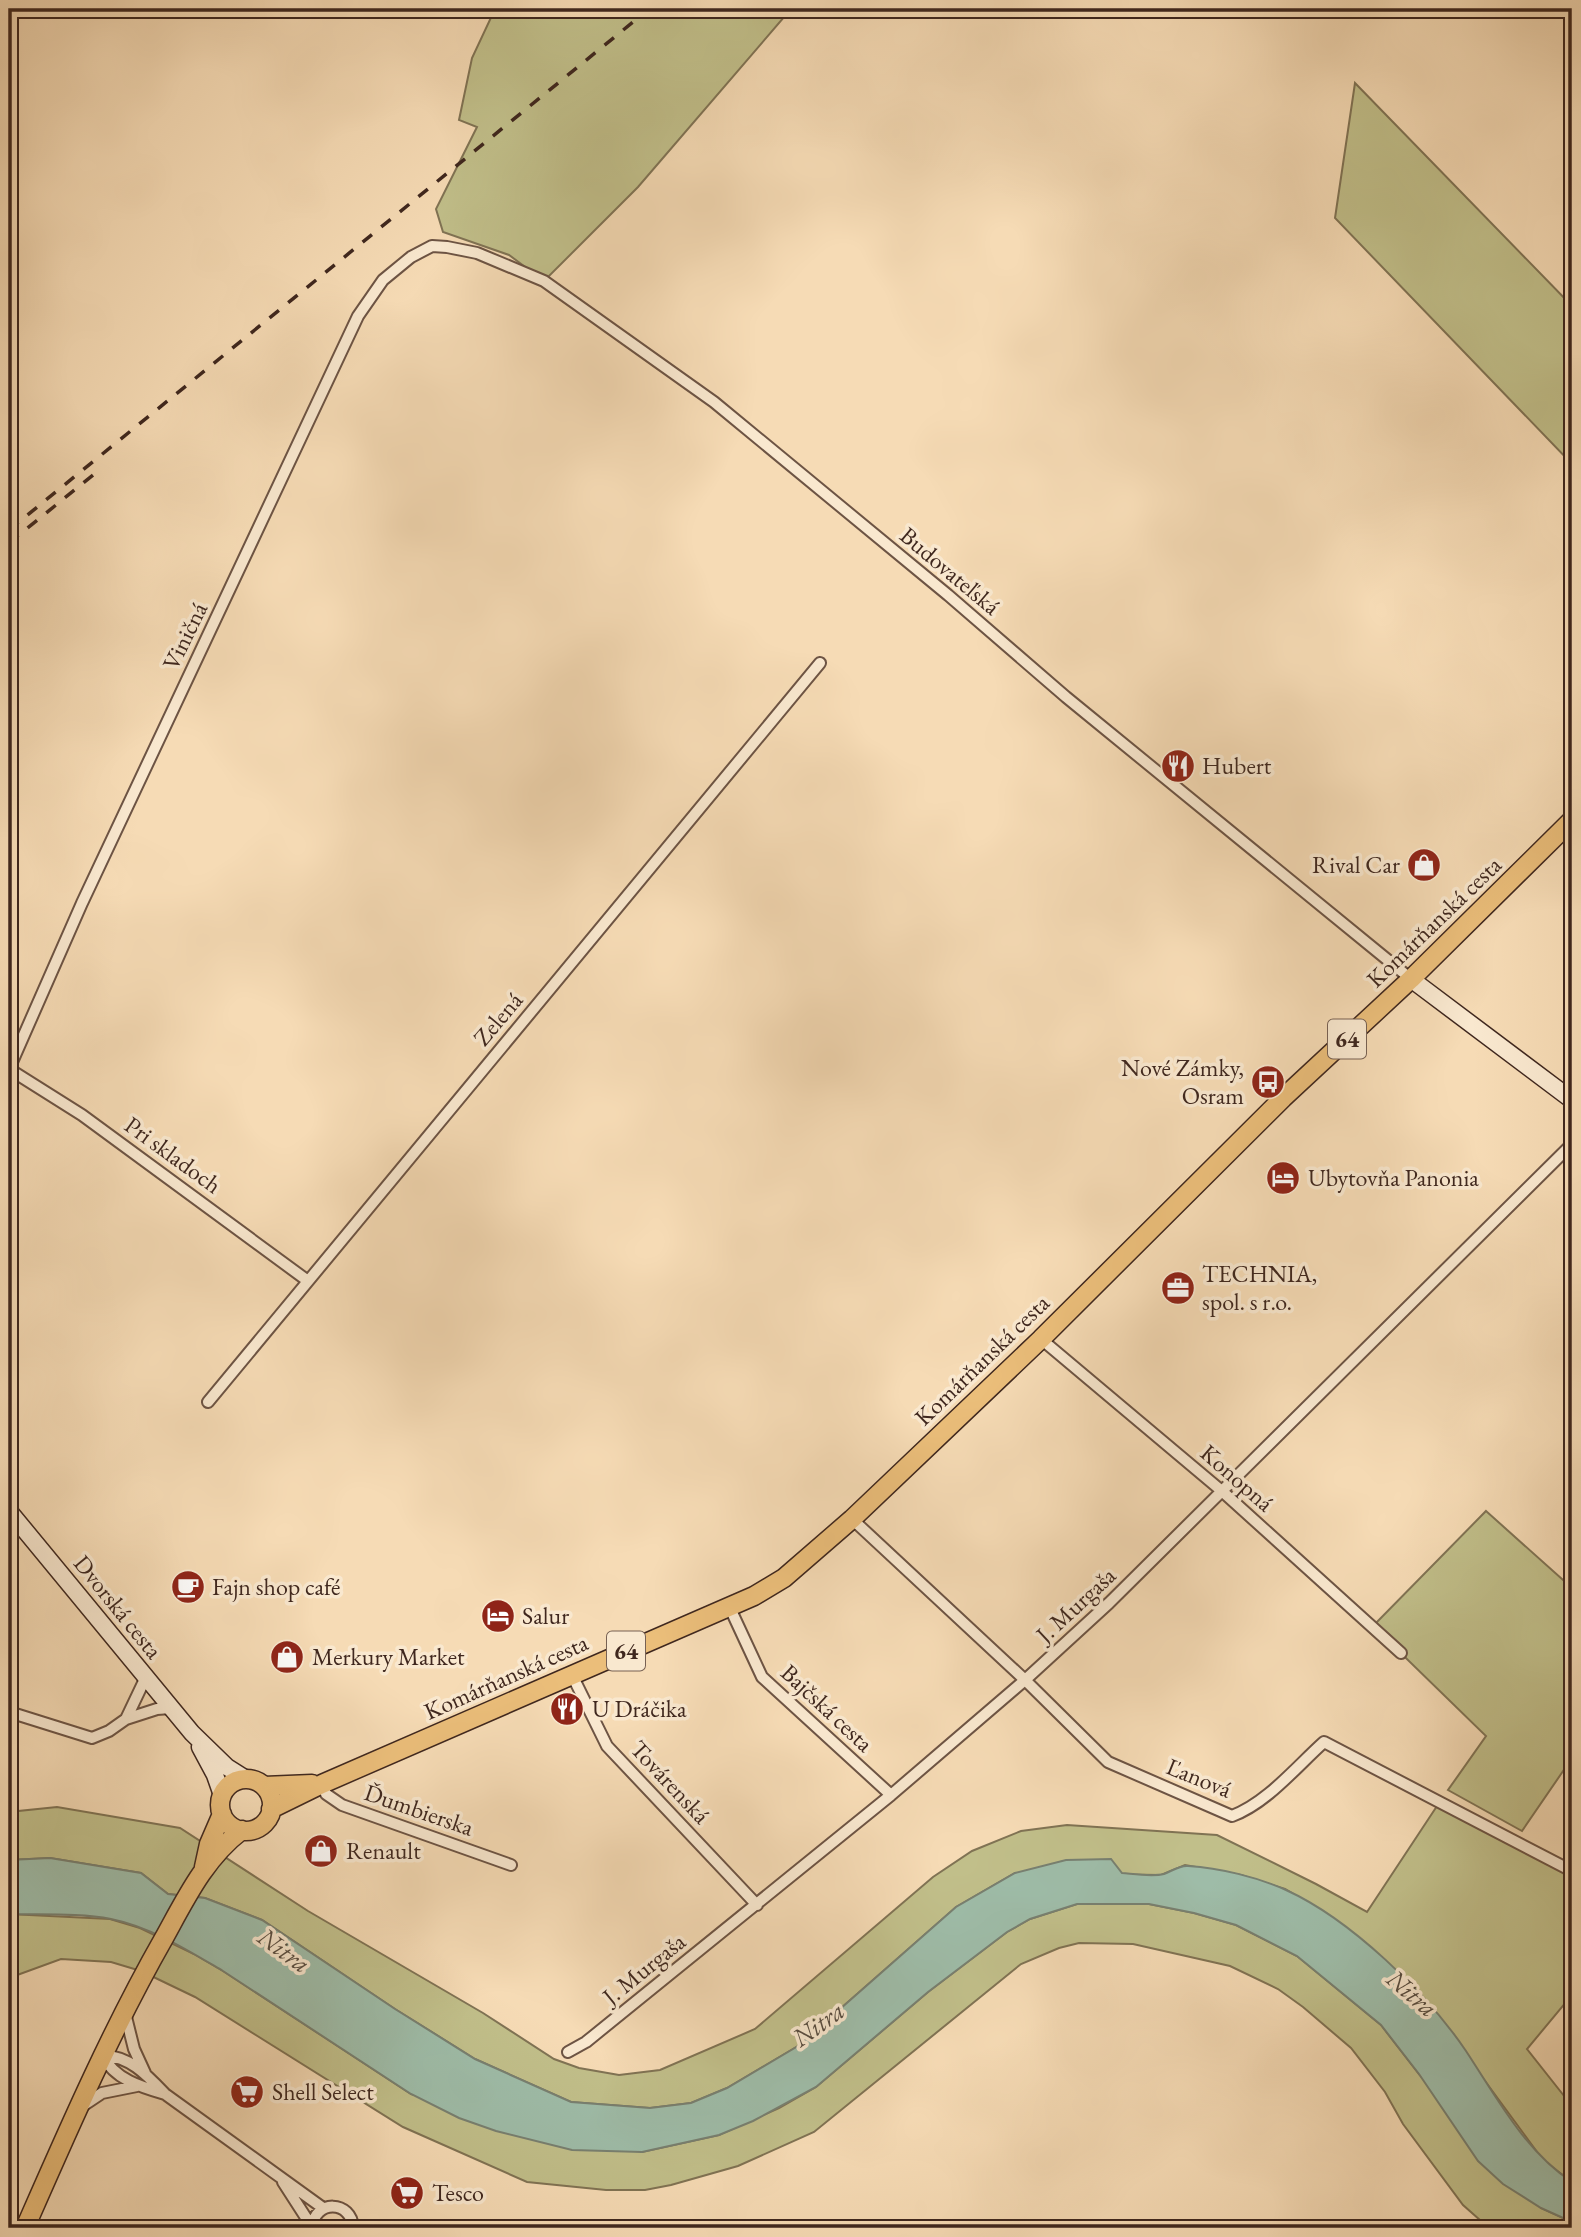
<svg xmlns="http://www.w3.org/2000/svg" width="1581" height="2237" font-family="'EB Garamond',serif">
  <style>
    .green { fill: #c1bf8a; stroke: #807354; stroke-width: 2 }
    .water { fill: #9ebca8; stroke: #788071; stroke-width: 2 }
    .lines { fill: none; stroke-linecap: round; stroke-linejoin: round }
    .street-casing { stroke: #6d5444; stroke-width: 14 }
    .secondary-casing { stroke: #3f271e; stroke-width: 19 }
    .primary-casing { stroke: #3f271e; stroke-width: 21 }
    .street { stroke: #f9e8cf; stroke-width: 10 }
    .secondary { stroke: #f9e8cf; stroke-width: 16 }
    .primary { stroke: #ebbe7a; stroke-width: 18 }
    .rail { stroke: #3f271e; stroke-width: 3.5; stroke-dasharray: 12 12; stroke-linecap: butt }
    .labels { text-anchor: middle; stroke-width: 7; stroke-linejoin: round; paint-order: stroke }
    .shield { fill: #f9e8cf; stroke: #776153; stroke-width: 2 }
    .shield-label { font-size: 23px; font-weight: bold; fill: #3f271e }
    .street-label { font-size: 24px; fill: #3f271e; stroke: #f9e8cf }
    .poi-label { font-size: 24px; fill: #3f271e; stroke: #f9e8cf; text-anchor: start }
    .water-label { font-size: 26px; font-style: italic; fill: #574c40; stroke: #f9e8cf }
  </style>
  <rect width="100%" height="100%" fill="#f6dbb5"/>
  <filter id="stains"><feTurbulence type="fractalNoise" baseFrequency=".00286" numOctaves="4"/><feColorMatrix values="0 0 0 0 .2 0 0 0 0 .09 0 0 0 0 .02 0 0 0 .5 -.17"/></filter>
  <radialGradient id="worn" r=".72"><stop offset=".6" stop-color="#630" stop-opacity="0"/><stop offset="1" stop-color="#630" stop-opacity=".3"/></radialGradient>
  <path class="green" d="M495,9H791L638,187L544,281L509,255L443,232L436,209L477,127L459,120L472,58Z
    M1355,83L1572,306V464L1335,218Z
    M1486,1511L1572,1588V1758L1522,1831L1448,1790L1486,1736L1373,1626Z
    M1439,1803L1572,1875V1995L1527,2049L1572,2106V2182L1543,2160L1424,1998L1370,1948L1319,1909L1285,1889L1241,1875L1185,1865L1161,1875L1015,1873L956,1907L798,2046L727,2088L691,2103L650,2108L571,2102L475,2059L395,2009L262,1920L205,1898L168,1894L141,1873L50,1858L9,1860V1812L57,1807L180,1828L308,1911L483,2013L554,2059L579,2068L619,2075L660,2070L755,2029L933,1877L972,1851L1021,1831L1067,1825L1217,1835L1316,1884L1367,1912Z
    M1103,1903L1149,1904L1194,1913L1236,1925L1297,1956L1381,2025L1419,2074L1541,2208L1572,2222V2228H1489L1463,2205L1403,2124L1385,2092L1351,2048L1303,2007L1278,1989L1230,1966L1133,1944L1079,1943L1059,1948L1021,1964L814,2132L738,2166L671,2185L645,2190H606L527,2182L403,2127L195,1997L141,1971L111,1962L61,1959L9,1978V1914L110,1919L140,1928L194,1954L223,1971L411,2094L642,2152L719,2135L779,2108L816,2087L928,1992L1007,1932L1030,1919L1077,1904Z"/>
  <path class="water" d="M50,1858L141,1873L168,1894L205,1898L262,1920L395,2009L475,2059L571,2102L650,2108L691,2103L727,2088L798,2046L956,1907L1015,1873L1066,1860L1111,1859L1122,1873C1134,1874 1152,1877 1164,1874C1172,1871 1180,1865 1188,1866C1220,1868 1257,1877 1286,1890C1350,1919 1427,1993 1466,2051C1497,2098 1525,2151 1572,2182V2222L1541,2208L1503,2184L1478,2161L1419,2074L1381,2025L1297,1956L1236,1925L1194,1913L1149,1904H1077L1030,1919L1007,1932L928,1992L816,2087L753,2121L719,2135L642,2152L572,2150L496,2131L459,2118L411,2094L223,1971C189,1951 151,1927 111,1919C80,1913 41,1915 9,1914V1860Z"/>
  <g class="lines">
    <g class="street-casing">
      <path id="street" d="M9,1069L82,903L358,316L383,280L411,257L432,246L447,247L477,253L544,281L714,402L948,595L1066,697L1411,979
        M9,1069L82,1115L308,1281
        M1041,1339L1223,1492L1401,1653
        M208,1402L820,663
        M852,1519L1025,1680L1108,1762L1232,1816C1267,1803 1296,1767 1324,1742L1572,1871
        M729,1606L762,1677L891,1795
        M572,1675L607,1746L757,1905
        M9,1712L92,1738L109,1731L126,1719L157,1709L171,1708
        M126,1719L146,1677
        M322,1784L326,1794L342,1805L511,1865
        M125,2013L134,2049L145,2073
        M568,2052L586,2042L891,1795L1025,1680L1109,1603L1572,1144
        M165,2094C141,2087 114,2079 103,2056C129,2055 148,2076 165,2094L323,2208
        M81,2107L102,2093L137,2086
        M283,2182L312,2227
        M312,2228C314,2199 352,2200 353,2228"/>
    </g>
    <g class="secondary-casing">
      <path id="secondary" d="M1411,979L1572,1100
        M9,1511L192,1733L227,1767L246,1779
        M200,1747L215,1775L222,1795"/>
    </g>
    <g class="primary-casing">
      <path id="primary" d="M220 1805a26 26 0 1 1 52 0a26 26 0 1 1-52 0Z
        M264,1786L312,1784
        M271,1809L322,1784L754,1596L784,1578L852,1519L1041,1339L1283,1098L1411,979L1572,820
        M204,1867L209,1844L222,1814
        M25,2228C68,2130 111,2031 164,1938C186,1898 205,1858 242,1830"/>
    </g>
    <use href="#street" class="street"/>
    <use href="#secondary" class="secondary"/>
    <use href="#primary" class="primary"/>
    <path class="rail" d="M9,530L649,9
      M9,543L93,475"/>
  </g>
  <defs>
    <g id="restaurant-disc" transform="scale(1.75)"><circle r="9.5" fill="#8f2418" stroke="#f9e8cf"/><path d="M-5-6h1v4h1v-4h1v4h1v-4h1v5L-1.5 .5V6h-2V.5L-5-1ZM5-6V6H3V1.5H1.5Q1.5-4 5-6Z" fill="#fff"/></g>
    <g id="shop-disc" transform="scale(1.75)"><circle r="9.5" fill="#8f2418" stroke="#f9e8cf"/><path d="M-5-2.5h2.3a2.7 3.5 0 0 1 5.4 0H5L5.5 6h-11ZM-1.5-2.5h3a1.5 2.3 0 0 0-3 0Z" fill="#fff"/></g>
    <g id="bus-disc" transform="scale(1.75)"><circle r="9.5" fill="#8f2418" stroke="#f9e8cf"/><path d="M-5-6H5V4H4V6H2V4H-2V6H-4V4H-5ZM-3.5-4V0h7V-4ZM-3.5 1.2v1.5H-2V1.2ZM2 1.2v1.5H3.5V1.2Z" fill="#fff"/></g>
    <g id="hotel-disc" transform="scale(1.75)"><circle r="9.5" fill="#8f2418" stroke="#f9e8cf"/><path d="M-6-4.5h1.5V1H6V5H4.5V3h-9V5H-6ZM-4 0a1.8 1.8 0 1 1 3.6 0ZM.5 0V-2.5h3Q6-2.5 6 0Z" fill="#fff"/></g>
    <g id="office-disc" transform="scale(1.75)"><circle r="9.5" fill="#8f2418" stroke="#f9e8cf"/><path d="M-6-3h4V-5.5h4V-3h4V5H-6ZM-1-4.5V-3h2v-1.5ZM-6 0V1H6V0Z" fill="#fff"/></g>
    <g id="cafe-disc" transform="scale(1.75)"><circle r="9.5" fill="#8f2418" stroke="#f9e8cf"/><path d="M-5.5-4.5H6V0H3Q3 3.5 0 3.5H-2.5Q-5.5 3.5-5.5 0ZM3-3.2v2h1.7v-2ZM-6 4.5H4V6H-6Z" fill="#fff"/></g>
    <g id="supermarket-disc" transform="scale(1.75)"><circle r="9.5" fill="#8f2418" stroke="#f9e8cf"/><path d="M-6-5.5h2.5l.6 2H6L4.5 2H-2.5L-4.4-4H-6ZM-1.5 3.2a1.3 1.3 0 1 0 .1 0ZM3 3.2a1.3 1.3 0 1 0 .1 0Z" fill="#fff"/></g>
  </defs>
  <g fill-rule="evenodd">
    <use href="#restaurant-disc" x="1178" y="766"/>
    <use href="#shop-disc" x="1424" y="865"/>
    <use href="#bus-disc" x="1268" y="1082"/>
    <use href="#hotel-disc" x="1283" y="1178"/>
    <use href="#office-disc" x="1178" y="1288"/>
    <use href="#cafe-disc" x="188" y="1587"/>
    <use href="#hotel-disc" x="498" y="1616"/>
    <use href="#shop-disc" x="287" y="1657"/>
    <use href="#restaurant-disc" x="567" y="1709"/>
    <use href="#shop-disc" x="321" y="1851"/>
    <use href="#supermarket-disc" x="247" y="2092"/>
    <use href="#supermarket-disc" x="407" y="2193"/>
  </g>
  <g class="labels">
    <g class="shield">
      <rect x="1328" y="1019.5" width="38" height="39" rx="5"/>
      <rect x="607" y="1631.5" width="38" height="39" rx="5"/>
    </g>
    <g class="shield-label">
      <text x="1347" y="1047">64</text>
      <text x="626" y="1659">64</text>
    </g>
    <g class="street-label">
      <text transform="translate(950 571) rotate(40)" y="8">Budovateľská</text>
      <text transform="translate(185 636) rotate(-64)" y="8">Viničná</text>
      <text transform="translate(1434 922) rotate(-44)" y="8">Komárňanská cesta</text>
      <text transform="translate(498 1019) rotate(-50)" y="8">Zelená</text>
      <text transform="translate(173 1155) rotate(36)" y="8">Pri skladoch</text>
      <text transform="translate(982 1360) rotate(-44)" y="8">Komárňanská cesta</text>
      <text transform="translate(1237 1478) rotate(41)" y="8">Konopná</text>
      <text transform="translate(1076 1605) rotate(-43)" y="8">J. Murgaša</text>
      <text transform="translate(118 1607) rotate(51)" y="8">Dvorská cesta</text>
      <text transform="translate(506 1677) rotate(-24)" y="8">Komárňanská cesta</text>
      <text transform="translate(827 1708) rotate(43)" y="8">Bajčská cesta</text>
      <text transform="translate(1199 1778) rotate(22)" y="8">Ľanová</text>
      <text transform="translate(670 1782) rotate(47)" y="8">Továrenská</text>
      <text transform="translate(419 1810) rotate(19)" y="8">Ďumbierska</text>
      <text transform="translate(644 1969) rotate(-39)" y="8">J. Murgaša</text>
    </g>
    <g class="poi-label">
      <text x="1202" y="774">Hubert</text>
      <text x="1400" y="873" text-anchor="end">Rival Car</text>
      <text x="1244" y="1076" text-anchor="end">Nové Zámky,<tspan x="1244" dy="28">Osram</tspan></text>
      <text x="1308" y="1186">Ubytovňa Panonia</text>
      <text x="1202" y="1282">TECHNIA,<tspan x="1202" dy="28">spol. s r.o.</tspan></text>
      <text x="212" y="1595">Fajn shop café</text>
      <text x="522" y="1624">Salur</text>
      <text x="312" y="1665">Merkury Market</text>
      <text x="592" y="1717">U Dráčika</text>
      <text x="346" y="1859">Renault</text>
      <text x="272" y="2100">Shell Select</text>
      <text x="432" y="2201">Tesco</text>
    </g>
    <g class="water-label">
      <text transform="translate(284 1950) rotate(36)" y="9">Nitra</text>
      <text transform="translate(1412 1993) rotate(41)" y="9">Nitra</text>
      <text transform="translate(818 2024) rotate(-36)" y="9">Nitra</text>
    </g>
  </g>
  <rect width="1581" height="2237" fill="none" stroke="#f6dbb5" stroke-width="35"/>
  <rect x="10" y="10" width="1560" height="2216" fill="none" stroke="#3f271e" stroke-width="3.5"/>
  <rect x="18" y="18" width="1546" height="2202" fill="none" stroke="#3f271e" stroke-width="2"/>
  <rect width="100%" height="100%" filter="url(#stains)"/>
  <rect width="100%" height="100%" fill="url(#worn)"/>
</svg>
